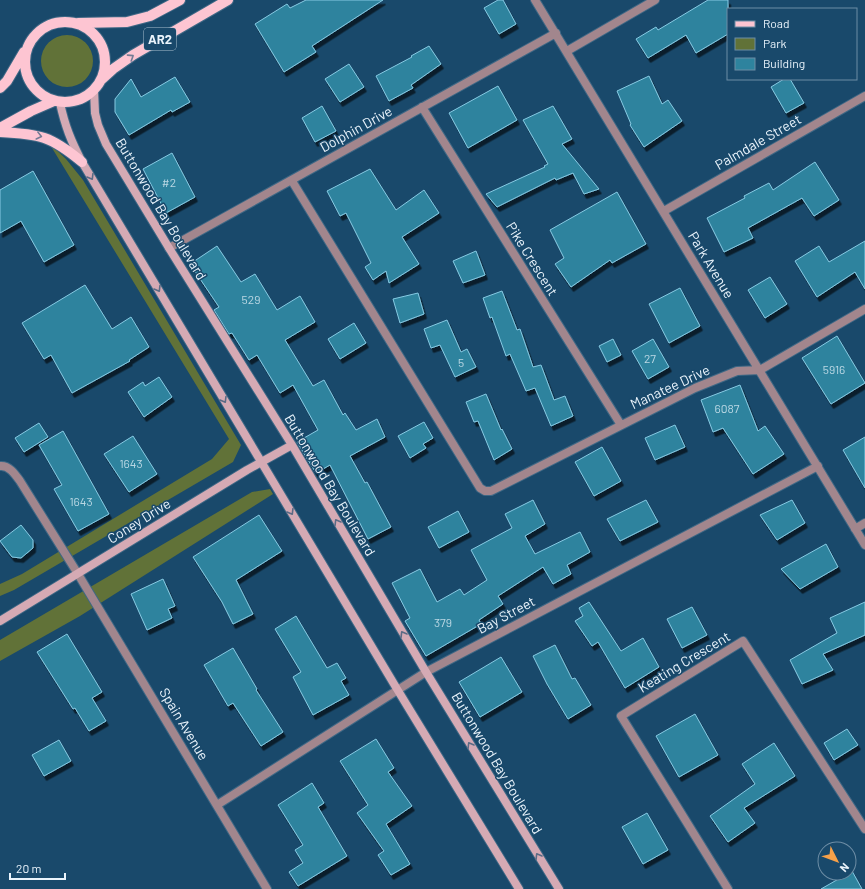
<svg xmlns="http://www.w3.org/2000/svg" width="865" height="889" font-family="Barlow,sans-serif">
  <style>
    .green { fill: #617238 }
    .building { fill: #2e839e; stroke: #86cae3; filter: url(#shadow) }
    .lines { fill: none; stroke-linecap: round; stroke-linejoin: round }
    .lane-casing { stroke: #3f6885; stroke-width: 10 }
    .street-casing { stroke: #3f6885; stroke-width: 10 }
    .secondary-casing { stroke: #3f6885; stroke-width: 10 }
    .primary-casing { stroke: #3f6885; stroke-width: 12 }
    .lane { stroke: #a2868d; stroke-width: 8 }
    .street { stroke: #a2868d; stroke-width: 8 }
    .secondary { stroke: #d5aab4; stroke-width: 8 }
    .primary { stroke: #fdc5d2; stroke-width: 10 }
    .oneway { stroke: #747b94 }
    .oneway2 { stroke: #5b6b85 }
    .labels { text-anchor: middle; stroke-width: 3; stroke-linejoin: round; paint-order: stroke }
    .number-label { font-size: 12px; fill: #bbd8e4 }
    .shield { fill: #19496b; stroke: #abc1d0; stroke-width: 1 }
    .shield-label { font-size: 13px; font-weight: bold; fill: #eaf4fc }
    .street-label { font-size: 14px; fill: #eaf4fc; stroke: #19496b }
  </style>
  <defs>
    <filter id="shadow"><feDropShadow dx="2.5" dy="4.5" stdDeviation="0" flood-color="#0009"/></filter>
  </defs>
  <rect width="100%" height="100%" fill="#19496b"/>
  <path class="green" d="M41 61a26 26 0 1 1 52 0a26 26 0 1 1-52 0Z
    M49,143L66,159L83,180L241,445L233,462L14,590L0,596V584L22,574L212,459L229,439Z
    M270,489L273,494L80,616L0,661V640L252,492Z"/>
  <path class="building" d="M306,0H383L312,46L316,52L284,72L255,24L287,4L290,8Z
    M498,0H503L516,24L499,34L484,8Z
    M708,0H728V34L696,53L686,35L648,58L636,39L656,27L658,30Z
    M429,46L441,64L411,85L413,88L389,101L376,76L412,57L411,56Z
    M349,64L364,87L340,102L325,79Z
    M649,76L662,104L668,100L682,121L644,147L630,125L631,124L617,91Z
    M175,77L190,102L172,112L171,110L129,135L115,112V99L131,79L141,97Z
    M784,79H790L804,103L786,113L771,87Z
    M498,86L517,120L468,148L449,113Z
    M322,106L336,131L315,142L302,118Z
    M553,106L572,139L562,144L599,189L584,194L573,173L556,180L555,178L497,207L486,194L545,167L544,166L548,164L523,120Z
    M172,153L195,197L166,213L143,169Z
    M815,162L839,200L814,216L802,198L748,228L753,238L724,252L707,218L745,198L744,196L769,183L773,190Z
    M370,169L396,210L424,190L439,213L402,237L419,264L389,283L386,271L373,280L365,267L371,263L346,213L340,216L327,191Z
    M33,171L74,245L44,262L21,221L0,233V190Z
    M617,192L646,244L612,263L610,260L571,287L555,264L564,258L550,230Z
    M865,241V289L855,272L817,297L795,261L819,246L829,262Z
    M217,246L241,282L255,274L277,310L300,296L315,322L285,340L313,386L324,380L343,415L345,413L356,430L377,419L385,437L350,456L365,483L367,482L391,527L368,539L330,465L316,473L297,442L318,430L293,385L280,393L257,355L249,360L232,333L229,334L214,310L219,307L190,264Z
    M476,251L485,275L463,283L453,261Z
    M770,277L787,304L765,318L748,290Z
    M85,285L112,329L131,317L149,347L129,360L130,361L72,393L51,355L44,359L22,323Z
    M680,288L700,326L669,343L649,304Z
    M502,291L517,330L520,329L533,367L541,365L554,400L565,396L573,416L551,426L535,388L526,391L510,354L506,356L492,317L490,318L483,298Z
    M418,293L424,314L400,323L393,299Z
    M447,320L461,352L467,349L476,367L455,377L440,345L431,348L424,329Z
    M354,323L366,343L340,359L328,339Z
    M837,336L865,383L831,404L802,358Z
    M613,339L621,355L607,362L599,346Z
    M653,339L669,367L648,379L632,351Z
    M159,377L172,397L144,417L128,392L143,382L145,386Z
    M740,385L758,431L765,426L784,454L753,474L723,428L713,432L701,400Z
    M486,394L501,430L502,429L512,449L494,460L478,421L474,422L466,402Z
    M424,422L433,438L423,444L426,448L410,458L398,436Z
    M39,423L48,437L24,452L15,438Z
    M675,425L685,447L655,460L645,438Z
    M63,431L109,514L78,531L54,489L62,485L39,445Z
    M133,436L157,474L129,492L104,454Z
    M865,437V488L843,450Z
    M602,447L621,481L594,496L575,462Z
    M533,500L545,524L525,536L535,554L580,532L590,552L567,565L571,574L553,584L543,567L498,596L503,604L479,620L481,624L426,656L405,621L410,618L392,583L420,569L437,602L460,589L464,595L487,580L471,550L512,528L505,514Z
    M646,500L658,522L620,541L607,519Z
    M792,500L805,523L777,540L760,515Z
    M458,511L469,532L439,548L428,527Z
    M259,515L282,551L236,580L253,614L233,624L222,602L193,557Z
    M21,525L33,540V548L21,558L12,557L0,541Z
    M826,544L838,567L800,589L781,569Z
    M163,579L175,606L168,609L172,618L147,630L131,594Z
    M589,602L621,651L643,638L659,667L625,688L598,642L592,646L575,621L583,616L579,608Z
    M865,602V635L823,654L833,670L802,684L790,660L837,633L830,618Z
    M692,607L707,635L682,648L667,619Z
    M296,616L327,668L337,663L346,678L341,681L349,695L313,715L293,677L301,672L275,629Z
    M67,634L102,692L92,698L106,721L89,731L75,708L73,709L37,652Z
    M555,645L572,679L575,678L591,705L568,719L547,684L533,656Z
    M233,648L257,689L256,690L283,732L261,746L233,703L228,706L204,665Z
    M501,657L522,692L480,717L459,682Z
    M695,714L718,755L679,777L656,736Z
    M847,729L858,745L834,760L824,743Z
    M376,739L394,768L388,772L412,806L386,824L410,864L391,875L378,855L384,851L357,813L368,805L340,761Z
    M59,740L71,761L44,776L32,755Z
    M774,743L795,776L744,808L755,823L728,842L710,816L755,784L742,764Z
    M312,783L324,803L318,807L347,856L298,886L289,872L303,863L295,850L303,845L278,805Z
    M647,813L668,850L643,864L622,827Z
    M852,871L862,889H821L849,873Z"/>
  <g class="lines">
    <g class="lane-casing">
      <path id="lane" d="M0,466C9,465 15,474 20,481L78,574"/>
    </g>
    <g class="street-casing">
      <path id="street" d="M535,0L865,545
        M567,51L655,0
        M422,107L621,425
        M292,181L480,488L485,491H491L695,388L737,371L760,370L865,309
        M664,211L865,96
        M169,248L556,33
        M855,529L865,523
        M78,574L267,889
        M217,805L426,672L818,466
        M728,889L621,716L743,641L865,829"/>
    </g>
    <g class="secondary-casing">
      <path id="secondary" d="M94,90L95,113L98,125L106,144L169,248L292,445L426,672L559,889
        M60,103C65,126 71,141 82,162L397,689L519,889
        M0,621L247,470L292,445"/>
    </g>
    <g class="primary-casing">
      <path id="primary" d="M25 62a40 40 0 1 1 80 0a40 40 0 1 1-80 0Z
        M78,23L127,22L150,16L180,0
        M102,79L113,69L133,55L228,0
        M0,88L7,81L24,52
        M0,128L31,111L54,101
        M0,132C40,134 51,136 82,162"/>
    </g>
    <use href="#lane" class="lane"/>
    <use href="#street" class="street"/>
    <use href="#secondary" class="secondary"/>
    <use href="#primary" class="primary"/>
  </g>
  <defs><path id="oneway-chevron" d="M-2-3.5L2.5 0L-2 3.5" fill="none" stroke-width="1.6" stroke-linecap="round" stroke-linejoin="round"/></defs>
  <g class="oneway">
    <use href="#oneway-chevron" transform="translate(131 57) rotate(-33)"/>
    <use href="#oneway-chevron" transform="translate(39 136) rotate(14)"/>
  </g>
  <g class="oneway2">
    <use href="#oneway-chevron" transform="translate(91 177) rotate(59)"/>
    <use href="#oneway-chevron" transform="translate(158 289) rotate(59)"/>
    <use href="#oneway-chevron" transform="translate(224 400) rotate(59)"/>
    <use href="#oneway-chevron" transform="translate(291 512) rotate(59)"/>
    <use href="#oneway-chevron" transform="translate(337 522) rotate(-121)"/>
    <use href="#oneway-chevron" transform="translate(403 634) rotate(-121)"/>
    <use href="#oneway-chevron" transform="translate(470 745) rotate(-121)"/>
    <use href="#oneway-chevron" transform="translate(538 856) rotate(-121)"/>
  </g>
  <g class="labels">
    <g class="number-label">
      <text x="169" y="187">#2</text>
      <text x="251" y="304">529</text>
      <text x="650" y="363">27</text>
      <text x="461" y="367">5</text>
      <text x="834" y="374">5916</text>
      <text x="727" y="413">6087</text>
      <text x="131" y="468">1643</text>
      <text x="81" y="506">1643</text>
      <text x="443" y="627">379</text>
    </g>
    <rect class="shield" x="144" y="28" width="32" height="22" rx="3"/>
    <g class="shield-label">
      <text x="160" y="44">AR2</text>
    </g>
    <g class="street-label">
      <text transform="translate(356 129) rotate(-29)" y="5">Dolphin Drive</text>
      <text transform="translate(758 142) rotate(-30)" y="5">Palmdale Street</text>
      <text transform="translate(161 209) rotate(59)" y="5">Buttonwood Bay Boulevard</text>
      <text transform="translate(532 259) rotate(58)" y="5">Pike Crescent</text>
      <text transform="translate(711 265) rotate(59)" y="5">Park Avenue</text>
      <text transform="translate(670 387) rotate(-25)" y="5">Manatee Drive</text>
      <text transform="translate(330 485) rotate(59)" y="5">Buttonwood Bay Boulevard</text>
      <text transform="translate(139 521) rotate(-32)" y="5">Coney Drive</text>
      <text transform="translate(506 615) rotate(-28)" y="5">Bay Street</text>
      <text transform="translate(684 662) rotate(-31)" y="5">Keating Crescent</text>
      <text transform="translate(184 724) rotate(59)" y="5">Spain Avenue</text>
      <text transform="translate(497 763) rotate(59)" y="5">Buttonwood Bay Boulevard</text>
    </g>
  </g>
  <rect x="727" y="8" width="130" height="72" fill="#19496b" stroke="#6d8da5"/>
  <rect x="735" y="21" width="20" height="6" fill="#fdc5d2" stroke="#6d8da5"/>
  <text x="763" y="28" font-size="12" fill="#eaf4fc">Road</text>
  <rect x="735" y="38" width="20" height="12" fill="#617238" stroke="#6d8da5"/>
  <text x="763" y="48" font-size="12" fill="#eaf4fc">Park</text>
  <rect x="735" y="58" width="20" height="12" fill="#2e839e" stroke="#6d8da5"/>
  <text x="763" y="68" font-size="12" fill="#eaf4fc">Building</text>
  <g transform="translate(837 861) rotate(132)"><circle r="19" fill="#19496b" stroke="#6d8da5"/>
  <path d="M0-3L7 15L0 10L-7 15Z" fill="#f7a149"/>
  <text y="-6" font-size="11" font-weight="bold" text-anchor="middle" fill="#eaf4fc">N</text>
  </g>
  <path d="M10 873v6h55v-6" fill="none" stroke="#eaf4fc" stroke-width="2"/>
  <text x="16" y="873" font-size="12" fill="#eaf4fc" stroke="#19496b" stroke-width="3" paint-order="stroke">20 m</text>
</svg>
